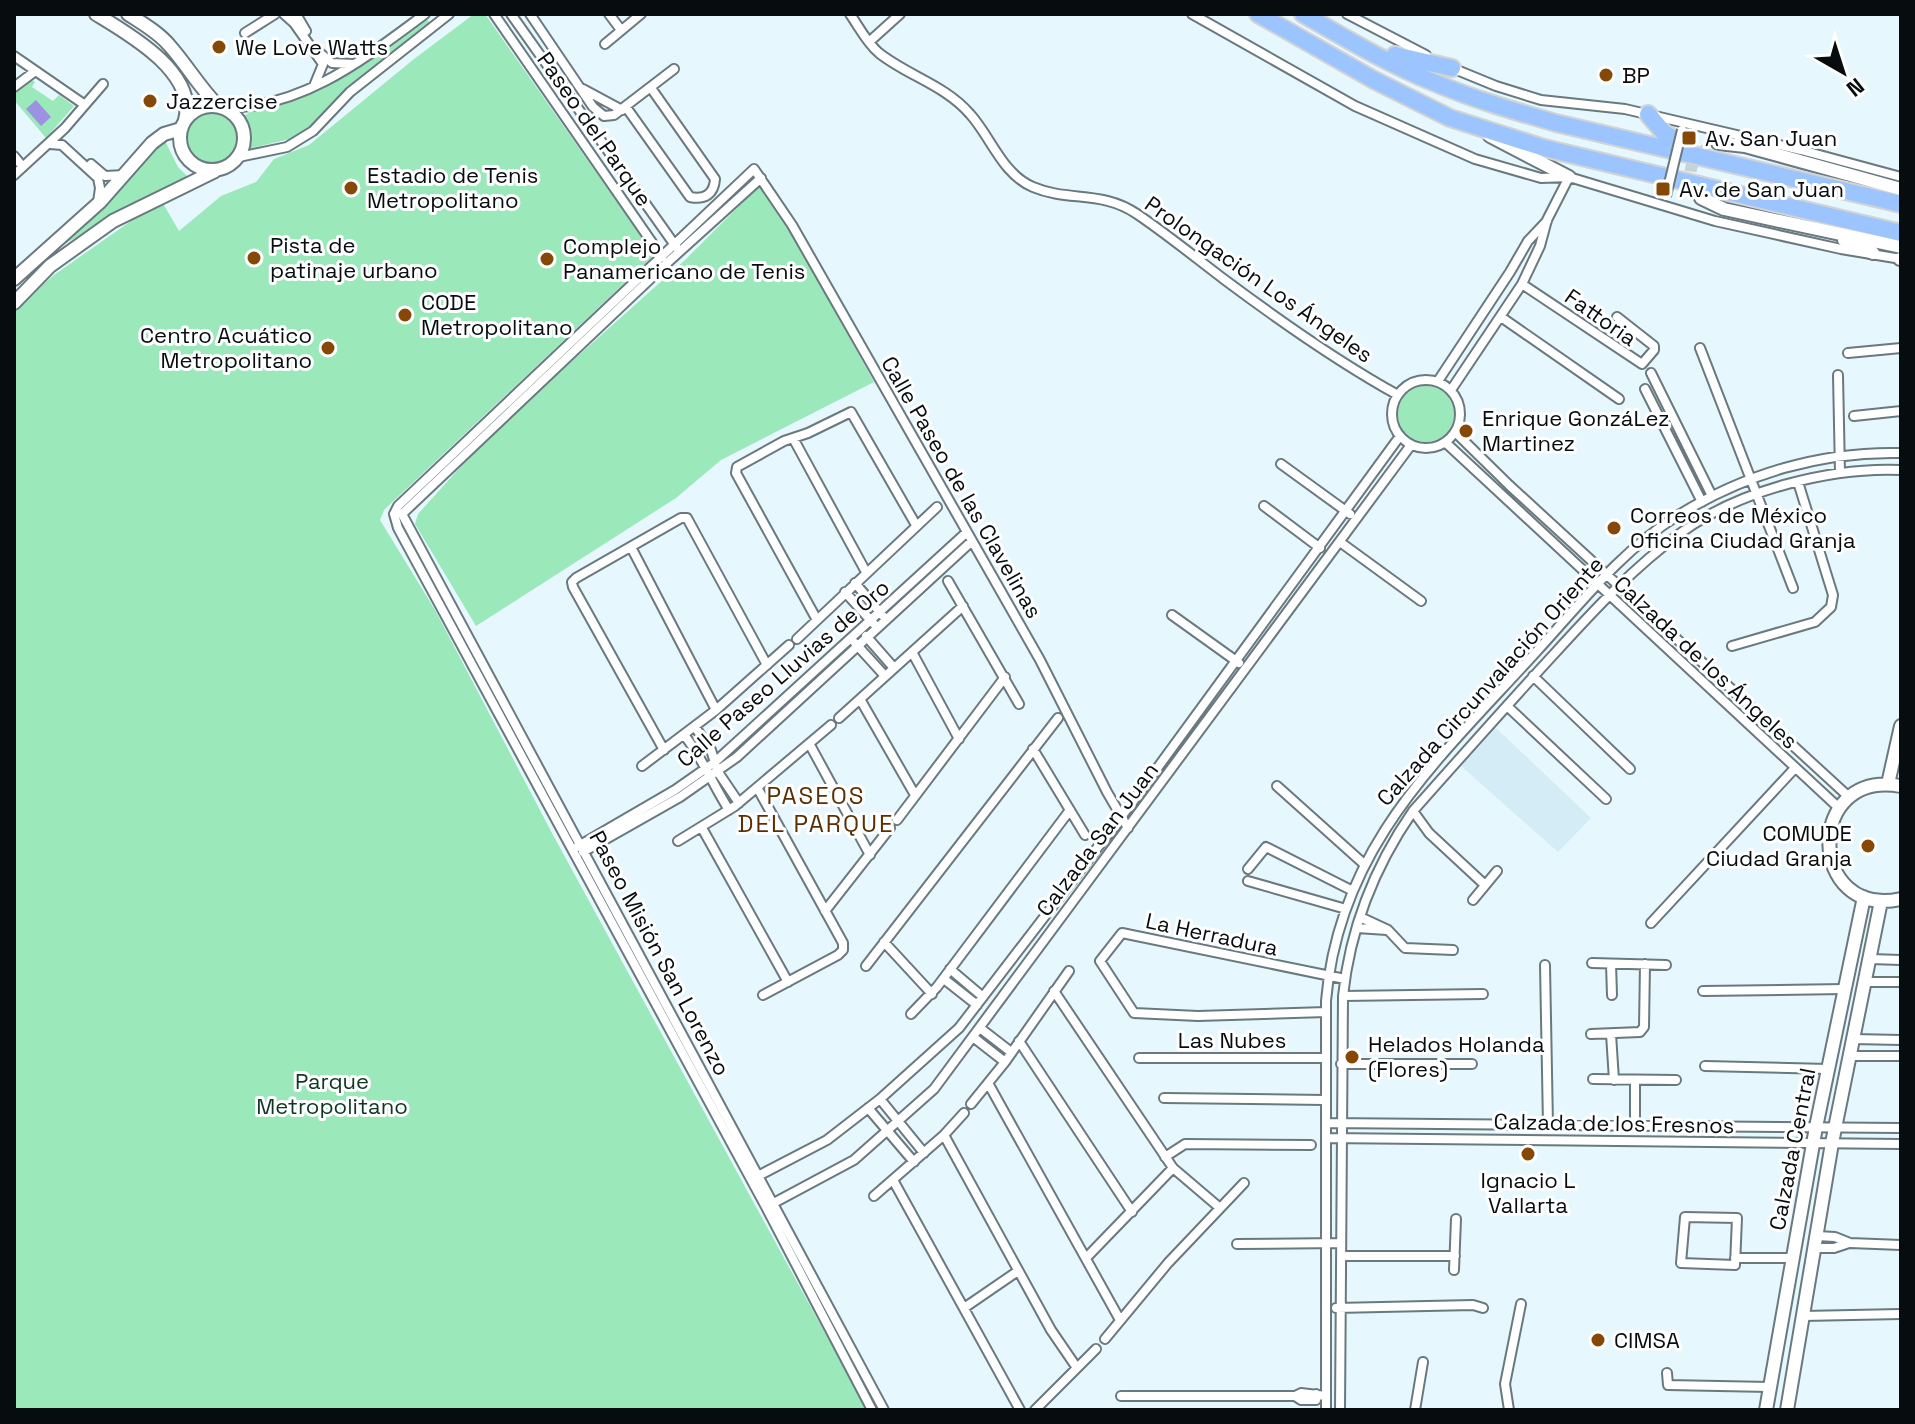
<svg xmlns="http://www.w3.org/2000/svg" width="1915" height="1424" font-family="'Space Grotesk',sans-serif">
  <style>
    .built { fill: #d3ecf6 }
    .green { fill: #9be8bb }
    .water { fill: #9d91e1 }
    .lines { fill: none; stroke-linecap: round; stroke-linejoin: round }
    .secondary-tunnel { stroke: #c5d4da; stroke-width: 12; stroke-dasharray: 12 6; stroke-linecap: butt }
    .street-casing { stroke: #69797f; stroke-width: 12 }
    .secondary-casing { stroke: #69797f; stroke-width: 16 }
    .highway-casing { stroke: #d2d3d4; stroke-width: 20 }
    .street { stroke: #fff; stroke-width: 8 }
    .secondary { stroke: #fff; stroke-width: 12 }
    .highway { stroke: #9cc5ff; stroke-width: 16 }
    .street-bridge-casing { stroke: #69797f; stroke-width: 12; stroke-linecap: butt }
    .street-bridge { stroke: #fff; stroke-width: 8 }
    .poi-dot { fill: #864807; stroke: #fff; stroke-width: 3 }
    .labels { text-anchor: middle; stroke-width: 6; stroke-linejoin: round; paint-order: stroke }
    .poi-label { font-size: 22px; fill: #070d0f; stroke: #fff; text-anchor: start }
    .street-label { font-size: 22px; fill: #070d0f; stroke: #fff }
    .park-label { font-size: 22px; fill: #0e3622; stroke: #fff }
    .neighbourhood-label { font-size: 24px; letter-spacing: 2px; fill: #592f05; stroke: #fff }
  </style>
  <rect width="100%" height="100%" fill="#e6f7fe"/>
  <path class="built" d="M1496,728L1591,818L1558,852L1461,766Z"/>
  <path class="green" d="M474,14H485L654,255L384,510L380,520L435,610L553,835L867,1410H14V309L54,275L161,200L179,231L221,196L256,182L274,159L309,145L414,59Z
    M425,17L431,24L365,76L298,137L244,150L249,136L242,117C257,106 292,102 312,93C352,75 389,43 425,17Z
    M30,79L35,82L32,87L53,101L59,95L74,106L46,138L14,100V91Z
    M186 138a26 26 0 1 1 52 0a26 26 0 1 1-52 0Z
    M164,139L178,167L191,180L123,211L47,254Z
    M763,182L874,382L721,460L676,498L476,626L415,524L418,514L474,452L514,413L684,261Z
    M1398 414a28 28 0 1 1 56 0a28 28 0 1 1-56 0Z"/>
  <path class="water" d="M36,100L51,117L41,126L26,109Z"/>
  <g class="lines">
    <path class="secondary-tunnel" d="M1694,189C1683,167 1698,151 1718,143"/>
    <g class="street-casing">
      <path id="street" d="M284,14L294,23L323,64L314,86
        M296,14L306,31
        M494,14L662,257
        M511,14L677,248
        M530,14L593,107L604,116L614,115L674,69
        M609,14L621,30
        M850,14C859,27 867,43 879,53C908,76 945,85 970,114C991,137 1002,174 1033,187C1068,202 1102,190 1137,214C1168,235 1196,258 1225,280C1280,321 1338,362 1398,395
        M1192,14L1355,106L1475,159L1541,178L1569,177L1715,221L1841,249L1901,259
        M1347,14L1426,55
        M245,33L275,14
        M869,42L900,14
        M605,44L641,14
        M320,53L332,63L354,64
        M14,56L85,105
        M1452,68L1496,86L1541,100L1625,109L1801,150L1901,177
        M14,87L34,72
        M583,89L622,110
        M626,107L690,197C705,200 714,194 715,179L651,88
        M224,108C303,108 364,59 425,14
        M50,144L62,145L98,178L100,188L98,202
        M14,156L23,167
        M239,157L287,147L313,131L350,92L449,14
        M91,164L105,176L125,175
        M14,175L65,128L103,84
        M1522,284L1642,364L1654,350V346L1617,317
        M1501,317L1619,399
        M1700,348L1793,588
        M1848,353L1901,348
        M1651,373L1712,496
        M1838,375L1840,473
        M1392 414a34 34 0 1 1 68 0a34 34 0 1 1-68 0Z
        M1438,381L1510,272L1528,241L1547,221
        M1645,389L1702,502
        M1451,390L1522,284L1540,246L1547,220L1569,177
        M1854,416L1901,411
        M1455,432L1509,485L1849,797
        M793,438L866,572
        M1445,442L1839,808
        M1281,464L1350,514
        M1264,506L1320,548
        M394,514L398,506L754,169L792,225L1040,660L1107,792L1128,828
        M394,514L398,528L766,1207L872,1410
        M402,514L884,1410
        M402,514L667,263L761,178
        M1340,542L1421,601
        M631,547L716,710
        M948,581L1019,704
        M855,583L883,616
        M845,592L874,624
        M1172,615L1239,663
        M817,620L736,473L737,467L784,441L808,433L851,412L916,525
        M866,636L894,668
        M797,639L937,507
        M855,643L885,676
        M1732,646L1815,622L1831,607L1833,595L1798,482
        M912,652L959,739
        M1533,676L1630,769
        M860,699L915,795
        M1507,706L1606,799
        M839,718L963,606
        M695,727L711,750L718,772L739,803
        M685,736C703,759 713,785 729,810
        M810,745L870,855
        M1033,749L1085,835
        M664,750L573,587L572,582L576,578L681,518H687L767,665
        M642,766L716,710L789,645
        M1277,786L1364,864
        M758,789L843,943V950L838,955L763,995
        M1413,811L1429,833L1485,885
        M897,820L1005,677
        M702,828L788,982
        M678,841L735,806L831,725
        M577,847L675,790L715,762L967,532
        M583,852L680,797L737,757L972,541
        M1248,869L1266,847L1353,891
        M1248,881L1346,909
        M1473,900L1497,871
        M825,911L890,828
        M1360,917L1388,930L1405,948L1453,950
        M1651,923L1795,768
        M1357,928L1387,930
        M884,942L932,994
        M1870,959L1901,960
        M1592,963L1666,965
        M1611,964L1612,995
        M1545,965L1548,1125
        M866,966L1058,718
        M950,969L983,997
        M944,979L977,1005
        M1865,982H1901
        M1054,991L1173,1168L1220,1208
        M1703,991L1845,989
        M1343,996L1483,994
        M1326,1012L1198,1016L1134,1013L1100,961L1122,933L1345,979
        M911,1014L937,987L1070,810
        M980,1028L1011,1052
        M1591,1034L1640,1032L1644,1027L1645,964
        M1611,1034L1614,1080
        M973,1037L1005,1062
        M1853,1039L1901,1040
        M1019,1041L1132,1212
        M1850,1056H1901
        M1139,1058H1326
        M1341,1064H1472
        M1705,1066L1828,1069
        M1593,1079L1676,1080
        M1635,1080V1125
        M988,1083L1120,1320
        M1164,1098L1325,1100
        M880,1099L924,1153
        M971,1104L1005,1062L1069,971
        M868,1108L914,1162
        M1326,1123L1901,1128
        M944,1135L1051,1330L1077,1368
        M1326,1138L1901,1144
        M1165,1157L1185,1144L1311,1145
        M756,1177L827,1140L880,1099L959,1028L1134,800L1400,436
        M893,1180L1020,1410
        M874,1196L944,1135L964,1113
        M770,1205L854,1160L934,1089L1411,445
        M1685,1217L1737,1218L1735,1265L1681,1263Z
        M1817,1236L1835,1237L1850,1243L1901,1245
        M1237,1244L1341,1243
        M1815,1248H1834L1849,1243
        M1341,1256H1455
        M1087,1257L1173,1168
        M1735,1258H1792
        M1454,1270L1456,1219
        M964,1308L1018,1271
        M1336,1308L1473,1305L1483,1308
        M1803,1316L1901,1314
        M1105,1339L1168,1263L1244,1183
        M1667,1373L1668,1385L1770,1387
        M1121,1396H1295L1301,1393L1326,1396
        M1295,1396L1301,1400H1316V1394
        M1035,1410L1096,1349
        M1326,1410V1001C1339,846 1439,759 1537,651C1580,604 1622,550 1677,516C1744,474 1821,451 1901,453
        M1340,1410L1343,996C1350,929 1375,866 1413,811C1460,758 1507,705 1555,653C1595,609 1634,567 1682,532C1740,490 1831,467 1901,470
        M1415,1410L1423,1362
        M1509,1410L1505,1384L1521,1304"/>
    </g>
    <g class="secondary-casing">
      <path id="secondary" d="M96,14C129,34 198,73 185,120
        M128,14C142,23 158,32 169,45C187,65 199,87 218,106
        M180 138a32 32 0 1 1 64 0a32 32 0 1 1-64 0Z
        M1490,136L1569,177
        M1718,143L1745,146L1901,189
        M1701,198L1724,209L1901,247
        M1844,240L1873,253
        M1900,259H1901
        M14,279L100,202L152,143L164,134L181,129
        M14,303L50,266L113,221L215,171
        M1888,784L1901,726
        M1901,786C1804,768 1807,920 1901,899
        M1766,1410L1816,1127L1864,897
        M1787,1410L1832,1143L1881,901"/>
    </g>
    <g class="highway-casing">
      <path id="highway" d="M1258,14L1374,80L1450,118L1544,148L1901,233
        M1303,14C1345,38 1388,64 1433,82C1473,99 1514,111 1556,123L1901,204
        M1395,55L1452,68
        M1648,114L1664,133L1688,147"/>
    </g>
    <use href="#street" class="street"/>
    <use href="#secondary" class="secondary"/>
    <use href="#highway" class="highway"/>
    <g class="street-bridge-casing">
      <path id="street-bridge" d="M1666,196L1682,130"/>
    </g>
    <use href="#street-bridge" class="street-bridge"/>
  </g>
  <g class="poi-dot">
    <circle cx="219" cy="47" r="8"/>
    <circle cx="1606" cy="75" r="8"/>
    <circle cx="150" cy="101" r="8"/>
    <rect x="1681" y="130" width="16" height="16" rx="4"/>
    <circle cx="351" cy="188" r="8"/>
    <rect x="1655" y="181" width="16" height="16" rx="4"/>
    <circle cx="254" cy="258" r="8"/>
    <circle cx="547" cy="259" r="8"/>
    <circle cx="405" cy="315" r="8"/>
    <circle cx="328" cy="348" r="8"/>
    <circle cx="1466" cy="431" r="8"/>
    <circle cx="1614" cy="528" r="8"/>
    <circle cx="1868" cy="846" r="8"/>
    <circle cx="1352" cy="1057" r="8"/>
    <circle cx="1528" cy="1154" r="8"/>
    <circle cx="1598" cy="1340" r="8"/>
  </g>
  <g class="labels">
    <g class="poi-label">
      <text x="235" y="55">We Love Watts</text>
      <text x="1622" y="83">BP</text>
      <text x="166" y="109">Jazzercise</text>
      <text x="1705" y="146">Av. San Juan</text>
      <text x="367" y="183">Estadio de Tenis<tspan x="367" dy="25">Metropolitano</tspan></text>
      <text x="1679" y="197">Av. de San Juan</text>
      <text x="270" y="253">Pista de<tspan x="270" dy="25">patinaje urbano</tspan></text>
      <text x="563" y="254">Complejo<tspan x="563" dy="25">Panamericano de Tenis</tspan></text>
      <text x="421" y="310">CODE<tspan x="421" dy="25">Metropolitano</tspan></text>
      <text x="312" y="343" text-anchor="end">Centro Acuático<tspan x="312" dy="25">Metropolitano</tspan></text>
      <text x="1482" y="426">Enrique GonzáLez<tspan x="1482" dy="25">Martinez</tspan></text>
      <text x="1630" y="523">Correos de México<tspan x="1630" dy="25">Oficina Ciudad Granja</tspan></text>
      <text x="1852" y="841" text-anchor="end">COMUDE<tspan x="1852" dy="25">Ciudad Granja</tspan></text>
      <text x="1368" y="1052">Helados Holanda<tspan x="1368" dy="25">(Flores)</tspan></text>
      <text x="1528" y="1188" text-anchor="middle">Ignacio L<tspan x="1528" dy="25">Vallarta</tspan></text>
      <text x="1614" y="1348">CIMSA</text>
    </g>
    <g class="street-label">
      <text transform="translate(595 129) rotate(55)" y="8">Paseo del Parque</text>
      <text transform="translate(1259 279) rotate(35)" y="8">Prolongación Los Ángeles</text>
      <text transform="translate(1601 317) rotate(35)" y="8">Fattoria</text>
      <text transform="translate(962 487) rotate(60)" y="8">Calle Paseo de las Clavelinas</text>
      <text transform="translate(1706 662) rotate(43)" y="8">Calzada de los Ángeles</text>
      <text transform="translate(783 673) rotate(-41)" y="8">Calle Paseo Lluvias de Oro</text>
      <text transform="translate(1490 681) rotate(-48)" y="8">Calzada Circunvalación Oriente</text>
      <text transform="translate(1097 839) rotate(-53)" y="8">Calzada San Juan</text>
      <text transform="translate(1212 934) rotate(12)" y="8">La Herradura</text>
      <text transform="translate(660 953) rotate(62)" y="8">Paseo Misión San Lorenzo</text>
      <text x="1232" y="1048">Las Nubes</text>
      <text transform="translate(1614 1123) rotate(1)" y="8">Calzada de los Fresnos</text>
      <text transform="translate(1792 1149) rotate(-79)" y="8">Calzada Central</text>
    </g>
    <g class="park-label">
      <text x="332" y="1089">Parque<tspan x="332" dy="25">Metropolitano</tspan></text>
    </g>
    <g class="neighbourhood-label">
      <text x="816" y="804">PASEOS<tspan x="816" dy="28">DEL PARQUE</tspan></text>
    </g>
  </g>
  <rect width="1915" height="1424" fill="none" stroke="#070d0f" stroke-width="32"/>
  <g transform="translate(1843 72) rotate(141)" stroke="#ffffff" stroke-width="6" paint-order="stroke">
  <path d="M0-6L14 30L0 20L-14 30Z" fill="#070d0f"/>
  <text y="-12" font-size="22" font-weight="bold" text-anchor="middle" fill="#070d0f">N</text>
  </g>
</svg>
